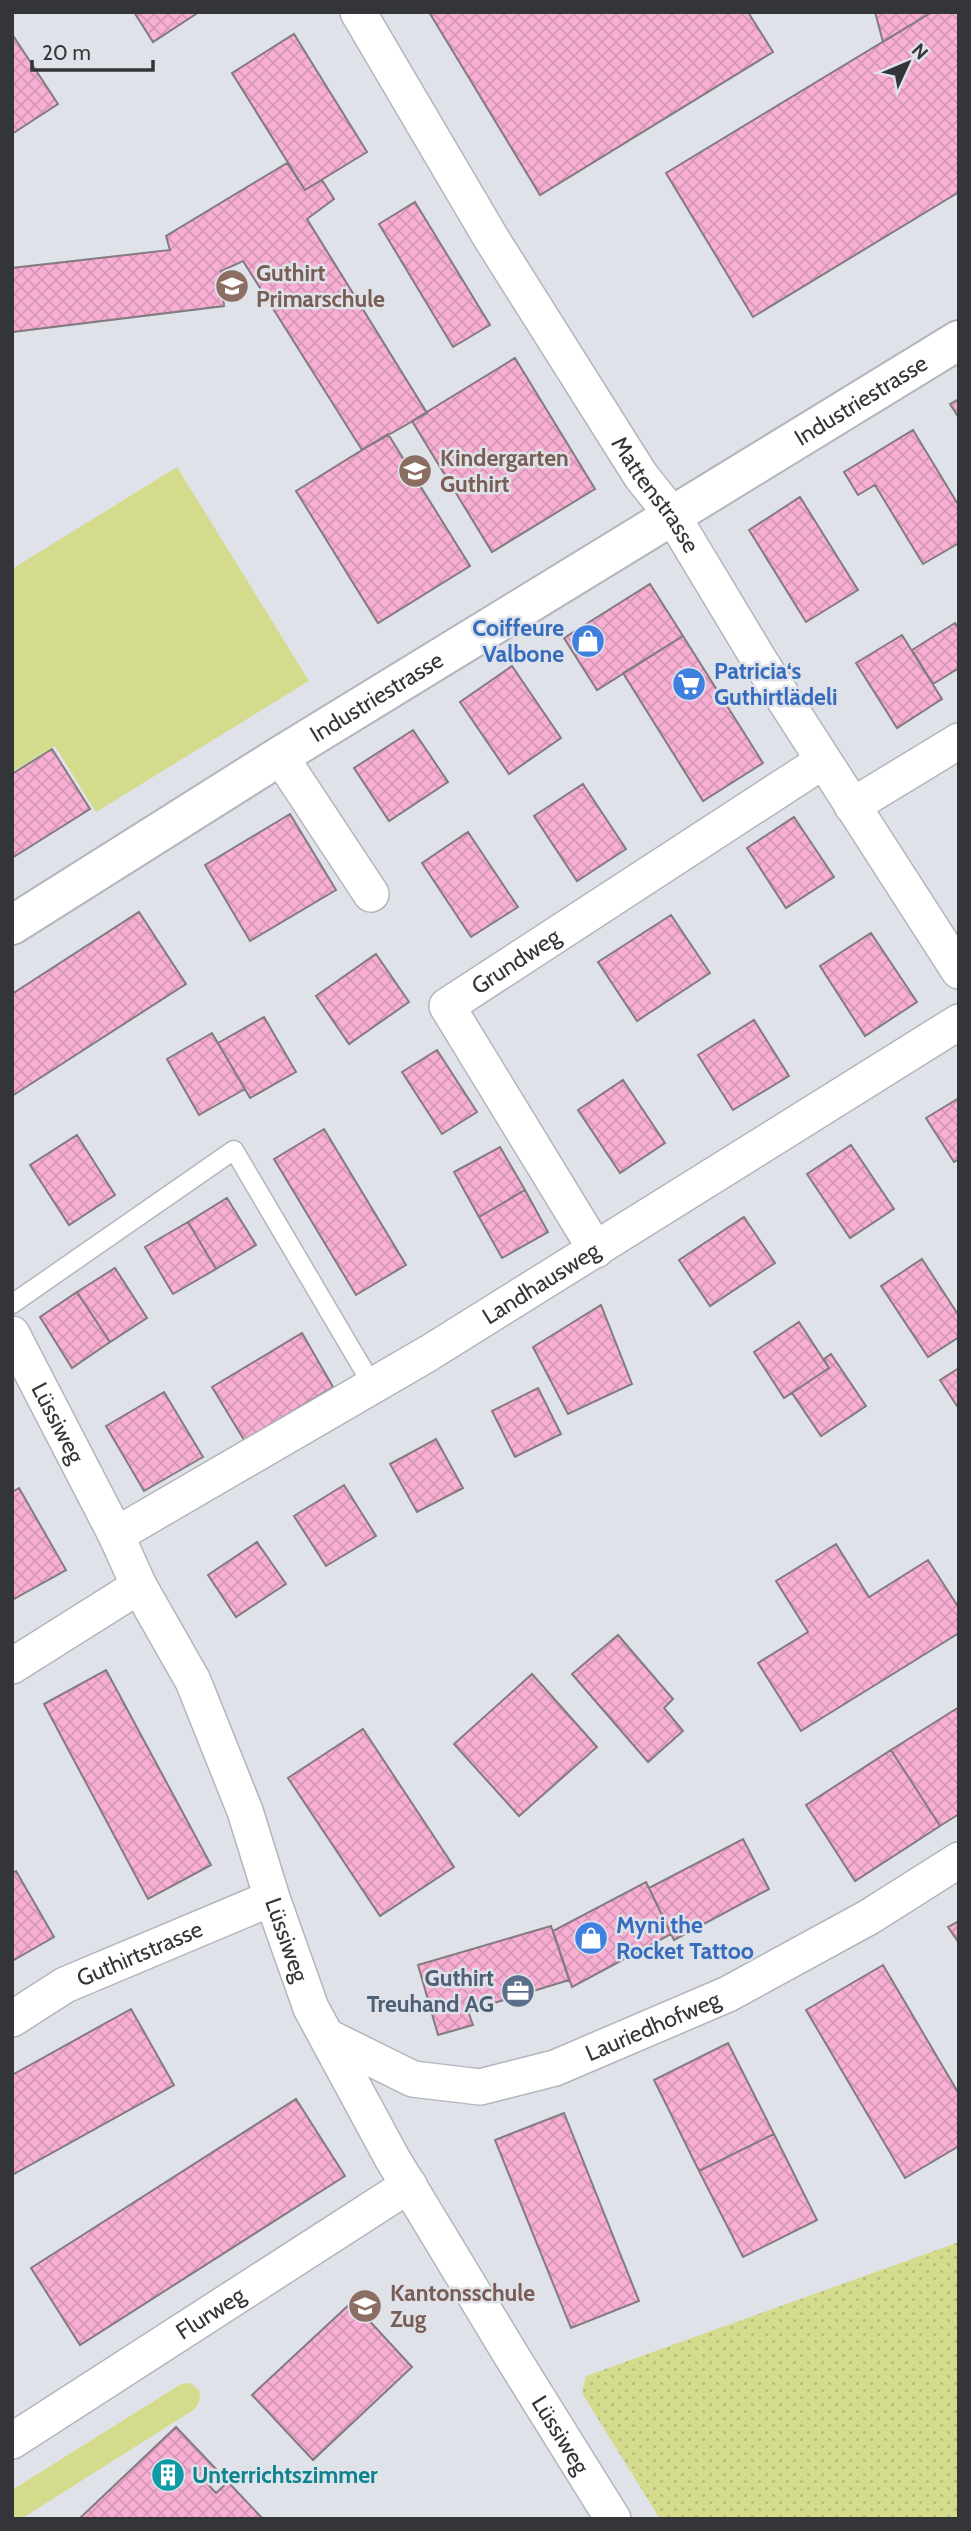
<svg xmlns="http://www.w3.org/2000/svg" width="971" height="2531" font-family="Cabin,sans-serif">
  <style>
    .grass { fill: url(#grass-dots) }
    .garden { fill: #d4db8c }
    .building { fill: url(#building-cross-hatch); stroke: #837b7e; stroke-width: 2 }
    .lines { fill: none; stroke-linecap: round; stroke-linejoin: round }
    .lane-casing { stroke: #b3b5bd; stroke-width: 21 }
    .street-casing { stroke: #b3b5bd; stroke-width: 38 }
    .secondary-casing { stroke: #b3b5bd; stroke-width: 42 }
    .lane { stroke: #fff; stroke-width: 18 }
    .street { stroke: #fff; stroke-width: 35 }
    .secondary { stroke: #fff; stroke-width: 38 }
    .labels { text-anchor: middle; stroke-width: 5; stroke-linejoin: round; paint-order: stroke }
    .education-label { font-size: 23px; font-weight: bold; fill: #785e54; stroke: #e0e2ea; text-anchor: start }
    .street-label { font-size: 23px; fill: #343538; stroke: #e0e2ea }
    .shop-label { font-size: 23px; font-weight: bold; fill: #366cbe; stroke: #e0e2ea; text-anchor: start }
    .service-label { font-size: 23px; font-weight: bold; fill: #4e5e75; stroke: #e0e2ea; text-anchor: end }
    .culture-label { font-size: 23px; font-weight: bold; fill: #0d838f; stroke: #e0e2ea; text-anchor: start }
  </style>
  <defs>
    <pattern id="grass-dots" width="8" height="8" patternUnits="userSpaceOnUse" patternTransform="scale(1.75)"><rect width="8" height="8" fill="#d4db8c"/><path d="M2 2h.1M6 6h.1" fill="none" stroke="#b7bd7a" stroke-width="1.8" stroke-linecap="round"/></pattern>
    <pattern id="building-cross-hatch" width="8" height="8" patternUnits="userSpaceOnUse" patternTransform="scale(1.75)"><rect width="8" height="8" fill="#f8afd3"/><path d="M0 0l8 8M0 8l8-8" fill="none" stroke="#d597b6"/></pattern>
  </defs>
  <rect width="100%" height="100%" fill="#e0e2ea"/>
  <path class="grass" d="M959,2242V2519H660L582,2393L586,2376Z"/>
  <path class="garden" d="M177,467L309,681L96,812L55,746L12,772V569Z
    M190,2383L199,2390L200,2400L195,2409L21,2519H12V2490L181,2384Z"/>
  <path class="building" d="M134,12H199L153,42Z
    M429,12H748L773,52L540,195Z
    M875,12H932L883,42Z
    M932,12H959V192L753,317L666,173Z
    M12,34L58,104L12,134Z
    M294,34L367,152L305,190L232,73Z
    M287,163L305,190L322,180L334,199L307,219L427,413L362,450L243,261L221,271L224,306L12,332V268L170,250L166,236Z
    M415,202L490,325L453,347L379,224Z
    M515,358L595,489L492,552L412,421Z
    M959,399V418L950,404Z
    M913,430L959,506V543L923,564L875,485L858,495L844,472Z
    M388,434L470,566L378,623L296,491Z
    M800,497L858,590L806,622L749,530Z
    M650,584L683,636L597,690L564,638Z
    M955,623L959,629V668L933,684L912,650Z
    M902,635L942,699L897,728L856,663Z
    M683,636L763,763L703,801L623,673Z
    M512,666L561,738L509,774L460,702Z
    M413,730L448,782L389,821L354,768Z
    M52,749L90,809L12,858V774Z
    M583,784L626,849L577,881L534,816Z
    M290,814L336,890L250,941L205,865Z
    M794,817L834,877L786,908L747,848Z
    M468,832L518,907L471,937L422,863Z
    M139,912L186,984L12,1096V994Z
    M671,915L710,973L637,1021L598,962Z
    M871,933L917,1002L865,1036L820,966Z
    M376,954L409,1002L349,1044L316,996Z
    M264,1017L296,1072L250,1098L218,1043Z
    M754,1020L789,1076L733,1110L698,1055Z
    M212,1033L245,1089L199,1115L167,1059Z
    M437,1050L477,1112L442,1134L402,1072Z
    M623,1080L665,1143L620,1173L578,1110Z
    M959,1098V1159L954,1162L926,1118Z
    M324,1129L406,1265L356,1295L274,1159Z
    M77,1135L115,1195L69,1225L30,1165Z
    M851,1145L894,1209L850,1238L807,1174Z
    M500,1147L525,1190L479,1217L454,1172Z
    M525,1190L548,1232L502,1258L479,1217Z
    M227,1198L256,1245L216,1269L188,1222Z
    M744,1217L775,1263L710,1306L679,1260Z
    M188,1222L216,1269L173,1294L145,1247Z
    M922,1259L959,1316V1337L928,1357L881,1286Z
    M115,1268L147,1318L110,1342L77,1292Z
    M77,1292L110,1342L72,1368L40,1317Z
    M601,1305L632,1384L568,1414L533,1347Z
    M799,1322L829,1368L784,1398L754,1352Z
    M302,1333L333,1387L244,1440L212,1387Z
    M831,1354L866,1406L821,1436L792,1393L829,1368L824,1359Z
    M959,1368V1409L940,1380Z
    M538,1388L561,1434L515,1457L492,1411Z
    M164,1392L203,1457L144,1491L106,1426Z
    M436,1439L463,1488L417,1512L390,1464Z
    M344,1485L376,1536L326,1566L294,1516Z
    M19,1488L66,1570L12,1600V1492Z
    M257,1542L286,1584L236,1617L208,1575Z
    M836,1544L869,1597L928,1560L959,1608V1633L801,1731L758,1663L808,1632L776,1581Z
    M618,1635L673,1699L664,1708L683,1731L648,1762L572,1674Z
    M106,1670L211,1865L148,1899L44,1704Z
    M532,1674L597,1747L519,1816L454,1744Z
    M959,1707V1814L940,1826L891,1750Z
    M363,1729L454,1867L380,1916L288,1778Z
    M891,1750L940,1826L855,1881L806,1805Z
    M743,1839L769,1889L674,1940L649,1888Z
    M16,1871L54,1937L12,1961V1873Z
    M646,1882L671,1934L572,1987L553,1931Z
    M959,1921V1943L948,1927Z
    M551,1926L569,1980L468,2011L473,2025L438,2035L418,1965Z
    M883,1965L959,2094V2146L905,2178L806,2010Z
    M131,2009L174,2085L12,2175V2075Z
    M728,2043L774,2134L699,2171L654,2080Z
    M296,2099L345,2176L80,2345L31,2268Z
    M564,2113L639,2301L571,2328L495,2140Z
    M774,2134L817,2220L743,2257L699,2171Z
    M352,2302L412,2367L313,2460L252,2395Z
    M176,2427L216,2469L204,2480L216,2493L228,2482L263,2519H79Z"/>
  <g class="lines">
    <g class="lane-casing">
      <path id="lane" d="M12,1304L234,1150L373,1386"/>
    </g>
    <g class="street-casing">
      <g id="street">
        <path id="s1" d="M358,12L491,238L641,476L672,515L761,663L959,971"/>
        <path d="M280,756L371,894"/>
        <path d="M852,806L959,741"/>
        <path id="s2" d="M596,1250L447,1006L823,761"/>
        <path id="s3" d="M12,1334L116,1535L139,1586L193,1681L245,1811L272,1898L311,2008L392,2158L511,2355L613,2519"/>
        <path id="s4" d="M116,1535L429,1353L959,1022"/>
        <path d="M12,1666L139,1586"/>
        <path id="s5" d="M12,2019L65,1985L272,1898"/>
        <path id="s6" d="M328,2037L413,2079L480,2087L555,2068L728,1994L869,1917L959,1860"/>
        <path id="s7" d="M12,2441L409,2185"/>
      </g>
    </g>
    <g class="secondary-casing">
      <g id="secondary">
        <path id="s8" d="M12,925L280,756L959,340"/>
      </g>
    </g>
    <use href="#lane" class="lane"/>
    <use href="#street" class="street"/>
    <use href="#secondary" class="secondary"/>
  </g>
  <defs>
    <g id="school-disc" transform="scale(1.75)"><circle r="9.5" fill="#8d6e63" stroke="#e0e2ea"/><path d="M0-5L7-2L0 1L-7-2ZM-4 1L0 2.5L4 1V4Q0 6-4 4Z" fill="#fff"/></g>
    <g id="shop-disc" transform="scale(1.75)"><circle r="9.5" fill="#3f7fe0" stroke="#e0e2ea"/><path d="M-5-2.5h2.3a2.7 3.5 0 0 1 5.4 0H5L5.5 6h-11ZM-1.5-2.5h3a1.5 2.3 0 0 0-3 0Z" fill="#fff"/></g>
    <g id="supermarket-disc" transform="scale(1.75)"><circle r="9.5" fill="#3f7fe0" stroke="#e0e2ea"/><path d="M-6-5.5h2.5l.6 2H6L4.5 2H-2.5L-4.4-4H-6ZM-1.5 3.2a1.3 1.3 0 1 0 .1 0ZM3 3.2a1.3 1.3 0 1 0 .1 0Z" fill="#fff"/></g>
    <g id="office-disc" transform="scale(1.75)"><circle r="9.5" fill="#5c6f8a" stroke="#e0e2ea"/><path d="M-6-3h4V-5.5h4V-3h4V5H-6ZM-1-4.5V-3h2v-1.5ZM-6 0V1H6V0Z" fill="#fff"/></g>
    <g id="building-disc" transform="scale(1.75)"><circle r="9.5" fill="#0f9aa8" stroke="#e0e2ea"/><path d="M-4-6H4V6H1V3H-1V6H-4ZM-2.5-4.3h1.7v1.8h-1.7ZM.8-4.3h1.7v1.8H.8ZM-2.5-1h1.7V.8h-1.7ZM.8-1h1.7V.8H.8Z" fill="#fff"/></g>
  </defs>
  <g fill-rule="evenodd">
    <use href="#school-disc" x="232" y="286"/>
    <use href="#school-disc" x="415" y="471"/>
    <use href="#shop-disc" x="588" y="641"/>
    <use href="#supermarket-disc" x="689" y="684"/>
    <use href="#shop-disc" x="591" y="1938"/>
    <use href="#office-disc" x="518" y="1991"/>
    <use href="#school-disc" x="365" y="2306"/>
    <use href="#building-disc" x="168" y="2475"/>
  </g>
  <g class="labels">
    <g class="education-label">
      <text x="256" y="281">Guthirt<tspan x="256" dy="26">Primarschule</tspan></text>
      <text x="440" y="466">Kindergarten<tspan x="440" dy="26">Guthirt</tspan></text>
      <text x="390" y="2301">Kantonsschule<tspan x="390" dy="26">Zug</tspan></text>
    </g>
    <g class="street-label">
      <text dy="8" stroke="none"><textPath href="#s8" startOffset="998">Industriestrasse</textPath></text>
      <text dy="8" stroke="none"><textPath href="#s1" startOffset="567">Mattenstrasse</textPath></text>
      <text dy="8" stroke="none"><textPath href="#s8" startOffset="430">Industriestrasse</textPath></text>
      <text dy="8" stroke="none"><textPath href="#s2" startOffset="368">Grundweg</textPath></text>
      <text dy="8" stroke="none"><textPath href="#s4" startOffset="494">Landhausweg</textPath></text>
      <text dy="8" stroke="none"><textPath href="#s3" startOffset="100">Lüssiweg</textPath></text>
      <text dy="8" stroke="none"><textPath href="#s3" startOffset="667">Lüssiweg</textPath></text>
      <text dy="8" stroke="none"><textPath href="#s5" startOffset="144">Guthirtstrasse</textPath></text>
      <text dy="8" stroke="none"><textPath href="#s6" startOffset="346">Lauriedhofweg</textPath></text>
      <text dy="8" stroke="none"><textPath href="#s7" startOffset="236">Flurweg</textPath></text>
      <text dy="8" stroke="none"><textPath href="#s3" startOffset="1234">Lüssiweg</textPath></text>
    </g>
    <g class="shop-label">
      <text x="564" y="636" text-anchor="end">Coiffeure<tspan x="564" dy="26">Valbone</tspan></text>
      <text x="714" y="679">Patricia‘s<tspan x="714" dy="26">Guthirtlädeli</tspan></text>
      <text x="616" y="1933">Myni the<tspan x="616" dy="26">Rocket Tattoo</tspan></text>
    </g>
    <g class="service-label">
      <text x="494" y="1986">Guthirt<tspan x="494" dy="26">Treuhand AG</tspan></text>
    </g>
    <g class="culture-label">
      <text x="192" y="2483">Unterrichtszimmer</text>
    </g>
  </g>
  <rect width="971" height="2531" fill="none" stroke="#343538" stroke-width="28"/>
  <g transform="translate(908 63) rotate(46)" stroke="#e0e2ea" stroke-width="5" paint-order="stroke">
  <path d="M0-5L12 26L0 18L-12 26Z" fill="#343538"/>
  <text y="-10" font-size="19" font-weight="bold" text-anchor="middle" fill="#343538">N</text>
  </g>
  <path d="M32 60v10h121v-10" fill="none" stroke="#343538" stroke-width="3.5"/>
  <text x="42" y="60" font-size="21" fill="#343538" stroke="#e0e2ea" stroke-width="5" paint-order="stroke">20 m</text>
</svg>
